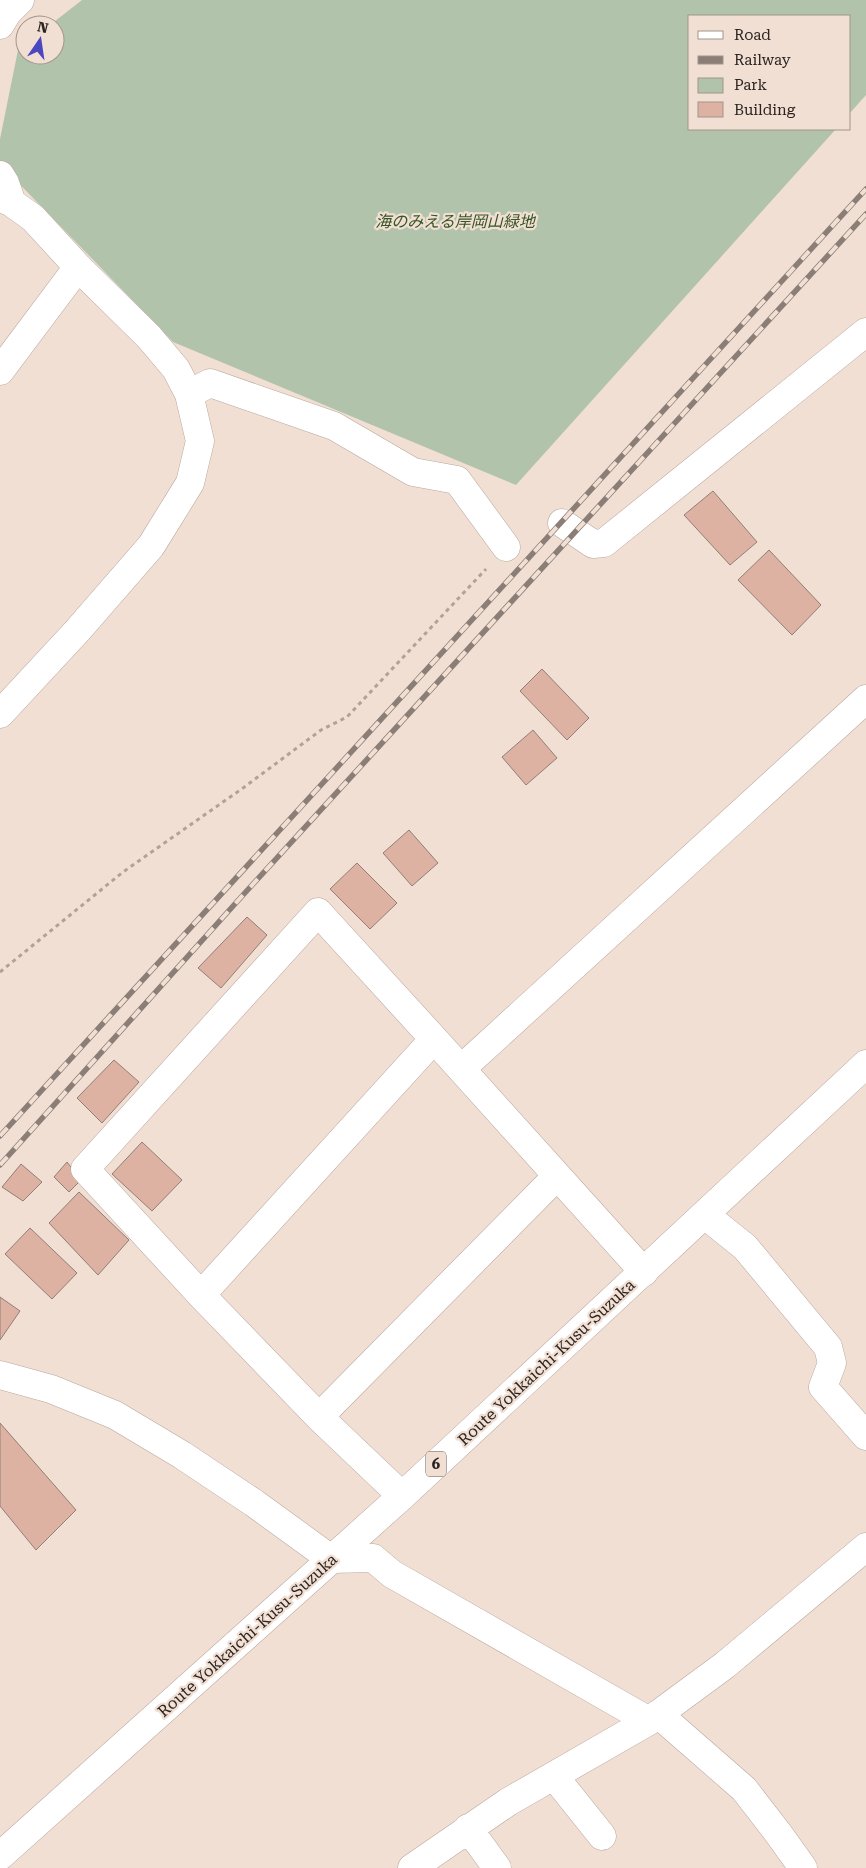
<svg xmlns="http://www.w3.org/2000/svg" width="866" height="1868" font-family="'Roboto Serif','Noto Sans JP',serif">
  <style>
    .green { fill: #b2c3ac }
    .building { fill: #deb2a2; stroke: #907e77 }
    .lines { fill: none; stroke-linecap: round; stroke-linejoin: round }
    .minor-casing { stroke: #b8a79c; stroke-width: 29 }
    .major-casing { stroke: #b8a79c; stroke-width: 29 }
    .path { stroke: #b1a299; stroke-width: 3; stroke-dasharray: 4 4; stroke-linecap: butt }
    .minor { stroke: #fff; stroke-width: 28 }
    .major { stroke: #fff; stroke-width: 28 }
    .rail-casing { stroke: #8a7e76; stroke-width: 5.5 }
    .rail { stroke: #f1dfd3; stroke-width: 4; stroke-dasharray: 11; stroke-linecap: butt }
    .labels { text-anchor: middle; stroke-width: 4.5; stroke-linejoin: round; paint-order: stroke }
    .shield { fill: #f1dfd3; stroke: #665c56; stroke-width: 1 }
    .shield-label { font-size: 15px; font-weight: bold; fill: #2b2420 }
    .park-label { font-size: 16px; font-style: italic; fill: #345624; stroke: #f1dfd3 }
    .street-label { font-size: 16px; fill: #2b2420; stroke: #f1dfd3 }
  </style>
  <rect width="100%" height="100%" fill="#f1dfd3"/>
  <path class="green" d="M82,0H866V95L850,113V16H690V129H836L516,485L173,342L0,164V139L18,50L25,44V55H55V25H50Z"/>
  <path class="building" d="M713,491L757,542L730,565L684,515Z
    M769,550L821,605L792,635L738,580Z
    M542,669L589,718L567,740L520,691Z
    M533,730L557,758L526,785L502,757Z
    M409,830L438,863L412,886L383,853Z
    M357,863L397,903L370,929L330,889Z
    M247,917L267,935L221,988L198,968Z
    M114,1060L139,1082L102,1123L77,1098Z
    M142,1142L182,1180L152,1211L112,1174Z
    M67,1162L81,1180L69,1192L54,1177Z
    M21,1164L42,1182L23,1201L2,1187Z
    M79,1192L129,1240L98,1275L49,1223Z
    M30,1228L77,1273L52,1299L5,1254Z
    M0,1297L20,1311L0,1340Z
    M0,1423L76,1510L36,1550L0,1506Z"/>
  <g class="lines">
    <g class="minor-casing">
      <path id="minor" d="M0,25L8,12L20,0
        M0,175L5,183L12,203
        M0,197L12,203L33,218L78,267L149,337L176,369L189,394L200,441L190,483L151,546L78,630L0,714
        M0,371L78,267
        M189,394L210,383L334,426L413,472L457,480L506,547
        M562,523L593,544L604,543L866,332
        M461,1069L866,699
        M705,1215L745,1247L828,1347L832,1363L823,1387L866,1436
        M201,1295L434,1039
        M0,1375L51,1389L115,1415L182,1455L254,1503L331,1559L373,1558L392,1574L649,1721
        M319,1417L557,1176
        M402,1496L319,1417L201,1295L85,1169L318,912L434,1039L644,1272
        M658,1714L744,1789L778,1833L803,1868
        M554,1776L602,1836
        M468,1828L497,1868
        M412,1868L508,1802L649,1721L725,1665L866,1547"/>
    </g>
    <g class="major-casing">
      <path id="major" d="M0,1856L402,1496L866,1064"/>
    </g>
    <path class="path" d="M0,972L123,872L243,788L321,730L347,717L486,569"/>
    <use href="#minor" class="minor"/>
    <use href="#major" class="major"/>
    <g class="rail-casing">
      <path id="rail" d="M0,1136L866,189
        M0,1165L243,895L866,214"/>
    </g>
    <use href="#rail" class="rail"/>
  </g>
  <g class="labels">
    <rect class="shield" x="426" y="1451.5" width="20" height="25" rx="4"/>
    <g class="shield-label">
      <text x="436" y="1469">6</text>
    </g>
    <g class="park-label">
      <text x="455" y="227">海のみえる岸岡山緑地</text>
    </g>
    <g class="street-label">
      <text transform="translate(546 1362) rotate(-43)" y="6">Route Yokkaichi-Kusu-Suzuka</text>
      <text transform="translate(247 1635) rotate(-42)" y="6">Route Yokkaichi-Kusu-Suzuka</text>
    </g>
  </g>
  <rect x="688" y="15" width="162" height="115" fill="#f1dfd3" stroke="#a2948b"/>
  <rect x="698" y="31" width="25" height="8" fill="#ffffff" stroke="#a2948b"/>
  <text x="734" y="40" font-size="15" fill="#2b2420">Road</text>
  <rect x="698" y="56" width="25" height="8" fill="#8a7e76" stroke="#a2948b"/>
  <text x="734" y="65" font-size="15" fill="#2b2420">Railway</text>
  <rect x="698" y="78" width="25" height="15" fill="#b2c3ac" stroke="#a2948b"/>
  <text x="734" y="90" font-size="15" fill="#2b2420">Park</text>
  <rect x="698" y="102" width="25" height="15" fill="#deb2a2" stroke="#a2948b"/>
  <text x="734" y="115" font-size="15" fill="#2b2420">Building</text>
  <g transform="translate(40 40) rotate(13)"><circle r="24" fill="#f1dfd3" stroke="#a2948b"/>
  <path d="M0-4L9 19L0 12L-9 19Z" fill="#4948be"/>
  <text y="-8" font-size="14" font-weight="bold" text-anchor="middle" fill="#2b2420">N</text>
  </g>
</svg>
